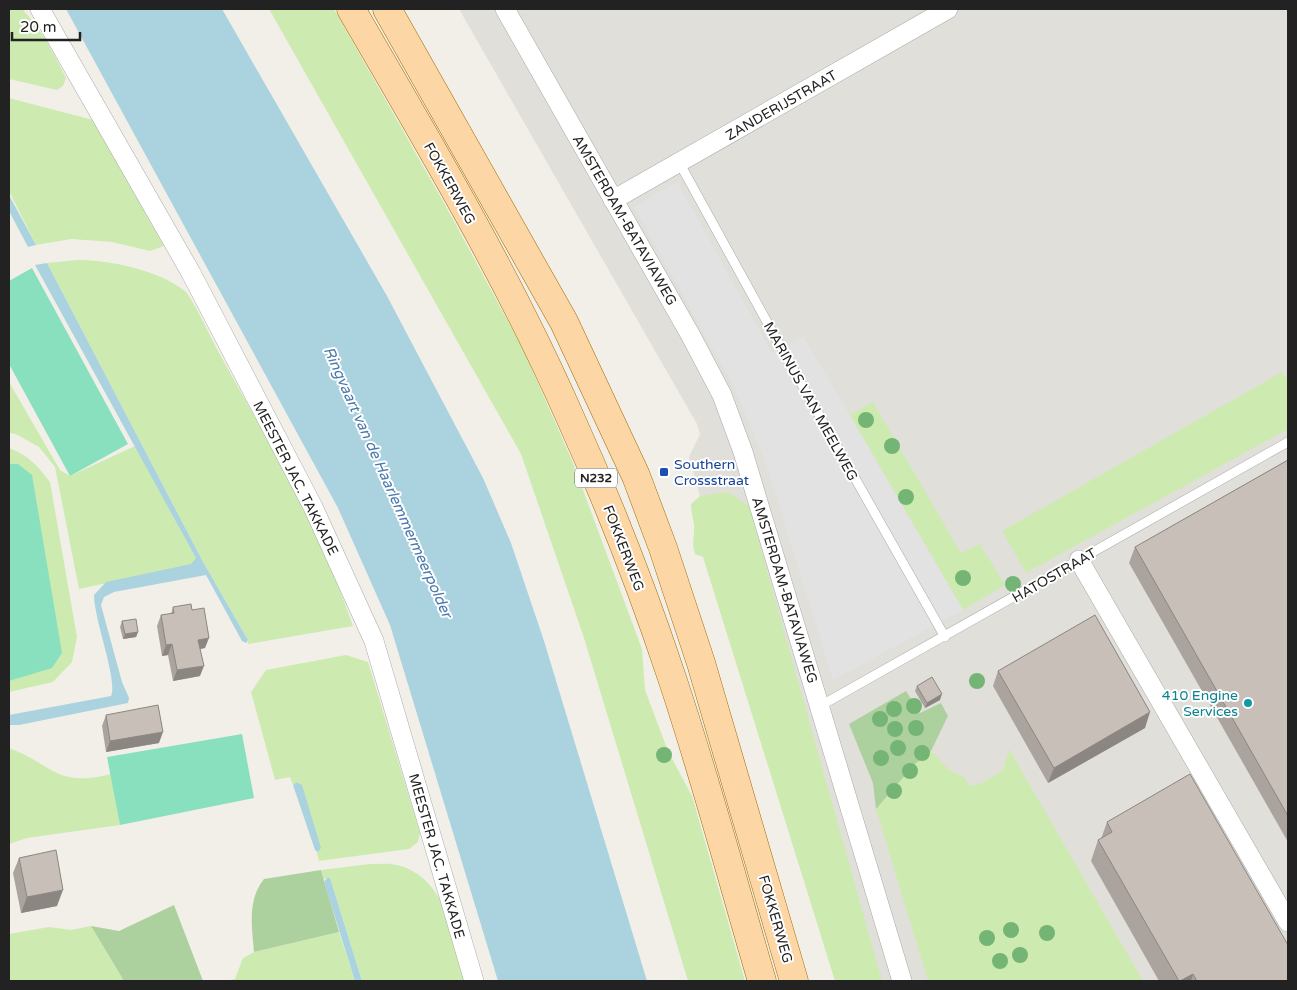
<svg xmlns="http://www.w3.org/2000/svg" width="1297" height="990" font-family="'Varela Round',sans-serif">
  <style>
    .airport { fill: #e1dfda }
    .grass { fill: #cdebb0 }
    .forest { fill: #add19e }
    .pitch { fill: #88e0be }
    .parking { fill: #e2e2e2 }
    .water { fill: #aad3df }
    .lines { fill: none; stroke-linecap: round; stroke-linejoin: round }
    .lane-casing { stroke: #a9a9a9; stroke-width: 10 }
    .street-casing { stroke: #a9a9a9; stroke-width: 20 }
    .primary-casing { stroke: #a06b00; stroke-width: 29 }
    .lane { stroke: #fff; stroke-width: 9 }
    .street { stroke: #fff; stroke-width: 19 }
    .primary { stroke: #fcd6a4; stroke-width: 28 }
    .tree { fill: #74b475 }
    .wall { fill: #aba49e }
    .shaded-wall { fill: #8b8681 }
    .building { fill: #c7bfb8; stroke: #8b8681 }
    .transit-dot { fill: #1a4fb4; stroke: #fff; stroke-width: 2 }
    .culture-dot { fill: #0f9aa8; stroke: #fff; stroke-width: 2 }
    .labels { text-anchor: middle; stroke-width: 4; stroke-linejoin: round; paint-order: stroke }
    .shield { fill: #fff; stroke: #646464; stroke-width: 1 }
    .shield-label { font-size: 12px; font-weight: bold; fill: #222 }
    .street-label { font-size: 14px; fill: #222; stroke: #fff }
    .transit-label { font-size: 14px; fill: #164399; stroke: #fff; text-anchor: start }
    .culture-label { font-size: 14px; fill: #0d838f; stroke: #fff; text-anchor: end }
    .water-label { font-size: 15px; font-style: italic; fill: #4a7aab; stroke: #fff }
  </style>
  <rect width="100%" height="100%" fill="#f2efe9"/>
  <path class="airport" d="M459,9H1288V981H857L720,504L700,496L689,457L700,434L697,424Z"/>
  <path class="grass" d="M9,9H22C41,28 54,54 66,78L63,86L57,90L9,79Z
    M269,9H334L449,212L524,351L573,463L642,649L645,690L668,751L692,796L745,981H688L584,638L521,454Z
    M9,98L93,120L164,246L150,251L112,242L71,239L36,245L9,191Z
    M77,260C111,260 158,270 185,291C193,299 211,338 218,351C267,439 320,530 353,626L248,644L247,638L202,560L47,263Z
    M1282,372L1288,381V429L1026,573L1002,531Z
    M9,382L60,470L70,476L135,446L200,563L79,589L55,467L39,447L16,434L9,433Z
    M873,402L961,553L980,544L1005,585L963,610L850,415Z
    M9,448C28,455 38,466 50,482L77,637L72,662L53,682L9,692Z
    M728,492L749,506L882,981H835L703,557L695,554C691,543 695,536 694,525C693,517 691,512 691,504L700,496Z
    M346,655L368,662L420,833L418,842L409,849L319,861L299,782L293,785L290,777L275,780L251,692L266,670Z
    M9,748C53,764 55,788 111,774L120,825L27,838L9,844Z
    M1009,749L1143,981H928L876,809L915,764L931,751L949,770L965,778L969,786L982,783L1003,770Z
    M370,864C379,864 389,863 397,865C447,877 454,939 467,981H362L330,878L324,879L321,870Z
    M91,926L124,981H9V934L49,927L71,930Z
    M339,932L355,981H223L235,979L243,958L254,952Z"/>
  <path class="forest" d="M906,691L920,713L941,703L948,716L931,751L915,764L876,809L873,783L849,724Z
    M321,870L339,932L254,952C252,927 247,900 264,879Z
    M174,905L203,981H124L91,926L119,931Z"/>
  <path class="pitch" d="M32,268L128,444L70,476L9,364V281Z
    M9,464H18L32,475L62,653L52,668L9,681Z
    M242,734L254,798L120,825L107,757Z"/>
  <path class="parking" d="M677,182L772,353L804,337L963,610L833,680L765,461L733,385L634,207Z"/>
  <path class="water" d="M66,9H222L387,296L483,478L511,543L544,641L647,981H498L390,625L338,508Z
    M9,195L36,245L28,247L9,211Z
    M47,263L202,560L248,640L246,643L242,641L206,575L114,592L104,597L101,605L122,682L129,698L128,703L19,725H9V715L111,696C118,680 94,620 94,595L106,582L191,564L196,558L35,265Z
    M297,782L302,785L321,848L318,852L315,850L293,785Z
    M327,878H330L362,981H355L324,882Z"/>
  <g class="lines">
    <g class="lane-casing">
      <path id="lane" d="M680,164L788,360L945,637
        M820,706L1288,442"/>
    </g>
    <g class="street-casing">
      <path id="street" d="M40,9L191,273L313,507L374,641L474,981
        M505,9L691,336L722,395L743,452L902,981
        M613,200L948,9
        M1079,560L1288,922"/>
    </g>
    <g class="primary-casing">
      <path id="primary" d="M351,9C428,142 508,276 570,417C608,501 642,588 671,675C705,776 732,879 762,981
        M387,9L564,322L636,476L663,548L701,663L794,981"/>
    </g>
    <use href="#lane" class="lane"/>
    <use href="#street" class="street"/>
    <use href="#primary" class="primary"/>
  </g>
  <g class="tree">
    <circle cx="866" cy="420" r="8"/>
    <circle cx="892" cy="446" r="8"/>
    <circle cx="906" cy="497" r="8"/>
    <circle cx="963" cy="578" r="8"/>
    <circle cx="1013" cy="584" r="8"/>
    <circle cx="977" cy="681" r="8"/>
    <circle cx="914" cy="706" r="8"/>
    <circle cx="894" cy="709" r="8"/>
    <circle cx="880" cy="719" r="8"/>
    <circle cx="916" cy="728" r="8"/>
    <circle cx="895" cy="729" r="8"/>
    <circle cx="898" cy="748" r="8"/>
    <circle cx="922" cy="753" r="8"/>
    <circle cx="664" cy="755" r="8"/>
    <circle cx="881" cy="758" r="8"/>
    <circle cx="910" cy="771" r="8"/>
    <circle cx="894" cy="791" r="8"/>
    <circle cx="1011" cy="930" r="8"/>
    <circle cx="1047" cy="933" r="8"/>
    <circle cx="987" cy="938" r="8"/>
    <circle cx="1020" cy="955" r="8"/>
    <circle cx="1000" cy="961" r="8"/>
  </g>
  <path class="wall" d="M1288,460V842L1129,563L1135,547Z
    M173,607L192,610L205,648L200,649V676L173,681L168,655L162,656L157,626L161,615L171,614Z
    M122,621L138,632L136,637L123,639L120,627Z
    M998,671L1145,728L1048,783L993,686Z
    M917,686L940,700L925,708L915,691Z
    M106,715L159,743L106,752L102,726Z
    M1107,822L1288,981H1159L1091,861L1098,840L1101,839Z
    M19,858L57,906L21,913L13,873Z"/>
  <path class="shaded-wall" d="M138,632L136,637L123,639L125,634Z
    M209,638L205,648L194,650L198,640Z
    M172,644L168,655L162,656L166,645Z
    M204,666L200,676L173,681L177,670Z
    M942,694L940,700L925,708L927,703Z
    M1150,712L1145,728L1048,783L1054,768Z
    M163,732L159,743L106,752L110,741Z
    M63,890L57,906L21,913L27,897Z
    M1193,974L1191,981H1180Z"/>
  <path class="building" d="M1288,460V816L1135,547Z
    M191,604L192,610L204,608L209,638L198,640L204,666L177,670L172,644L166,645L161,615L174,613L173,607Z
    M1095,615L1150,712L1054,768L998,671Z
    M136,619L138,632L125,634L122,621Z
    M932,677L942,694L927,703L917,686Z
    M158,705L163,732L110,741L106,715Z
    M1190,774L1288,945V981H1197L1193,974L1180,981H1179L1098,840L1112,832L1107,822Z
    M56,850L63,890L27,897L19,858Z"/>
  <rect class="transit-dot" x="659" y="467" width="10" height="10" rx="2.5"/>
  <circle class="culture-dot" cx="1248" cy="703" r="5"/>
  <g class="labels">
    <rect class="shield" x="575" y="468.5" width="42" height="19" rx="4"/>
    <g class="shield-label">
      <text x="596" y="482">N232</text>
    </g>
    <g class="street-label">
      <text transform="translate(781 105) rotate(-30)" y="5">ZANDERIJSTRAAT</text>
      <text transform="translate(450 183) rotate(61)" y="5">FOKKERWEG</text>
      <text transform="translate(625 220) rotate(60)" y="5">AMSTERDAM-BATAVIAWEG</text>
      <text transform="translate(811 401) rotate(61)" y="5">MARINUS VAN MEELWEG</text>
      <text transform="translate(296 478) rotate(63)" y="5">MEESTER JAC. TAKKADE</text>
      <text transform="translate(624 548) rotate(69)" y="5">FOKKERWEG</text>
      <text transform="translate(1054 575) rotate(-30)" y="5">HATOSTRAAT</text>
      <text transform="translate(785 590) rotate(73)" y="5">AMSTERDAM-BATAVIAWEG</text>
      <text transform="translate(437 856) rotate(74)" y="5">MEESTER JAC. TAKKADE</text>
      <text transform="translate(776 919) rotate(74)" y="5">FOKKERWEG</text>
    </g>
    <g class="transit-label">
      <text x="674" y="469">Southern<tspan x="674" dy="16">Crossstraat</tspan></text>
    </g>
    <g class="culture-label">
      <text x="1238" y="700">410 Engine<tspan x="1238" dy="16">Services</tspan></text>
    </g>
    <g class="water-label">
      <text transform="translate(388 482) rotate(66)" y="5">Ringvaart van de Haarlemmermeerpolder</text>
    </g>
  </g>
  <rect width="1297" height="990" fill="none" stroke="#222222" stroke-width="20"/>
  <path d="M12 32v8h68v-8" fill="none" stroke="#222222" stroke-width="2.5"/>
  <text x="20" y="32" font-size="15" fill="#222222" stroke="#ffffff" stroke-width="4" paint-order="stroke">20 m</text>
</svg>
